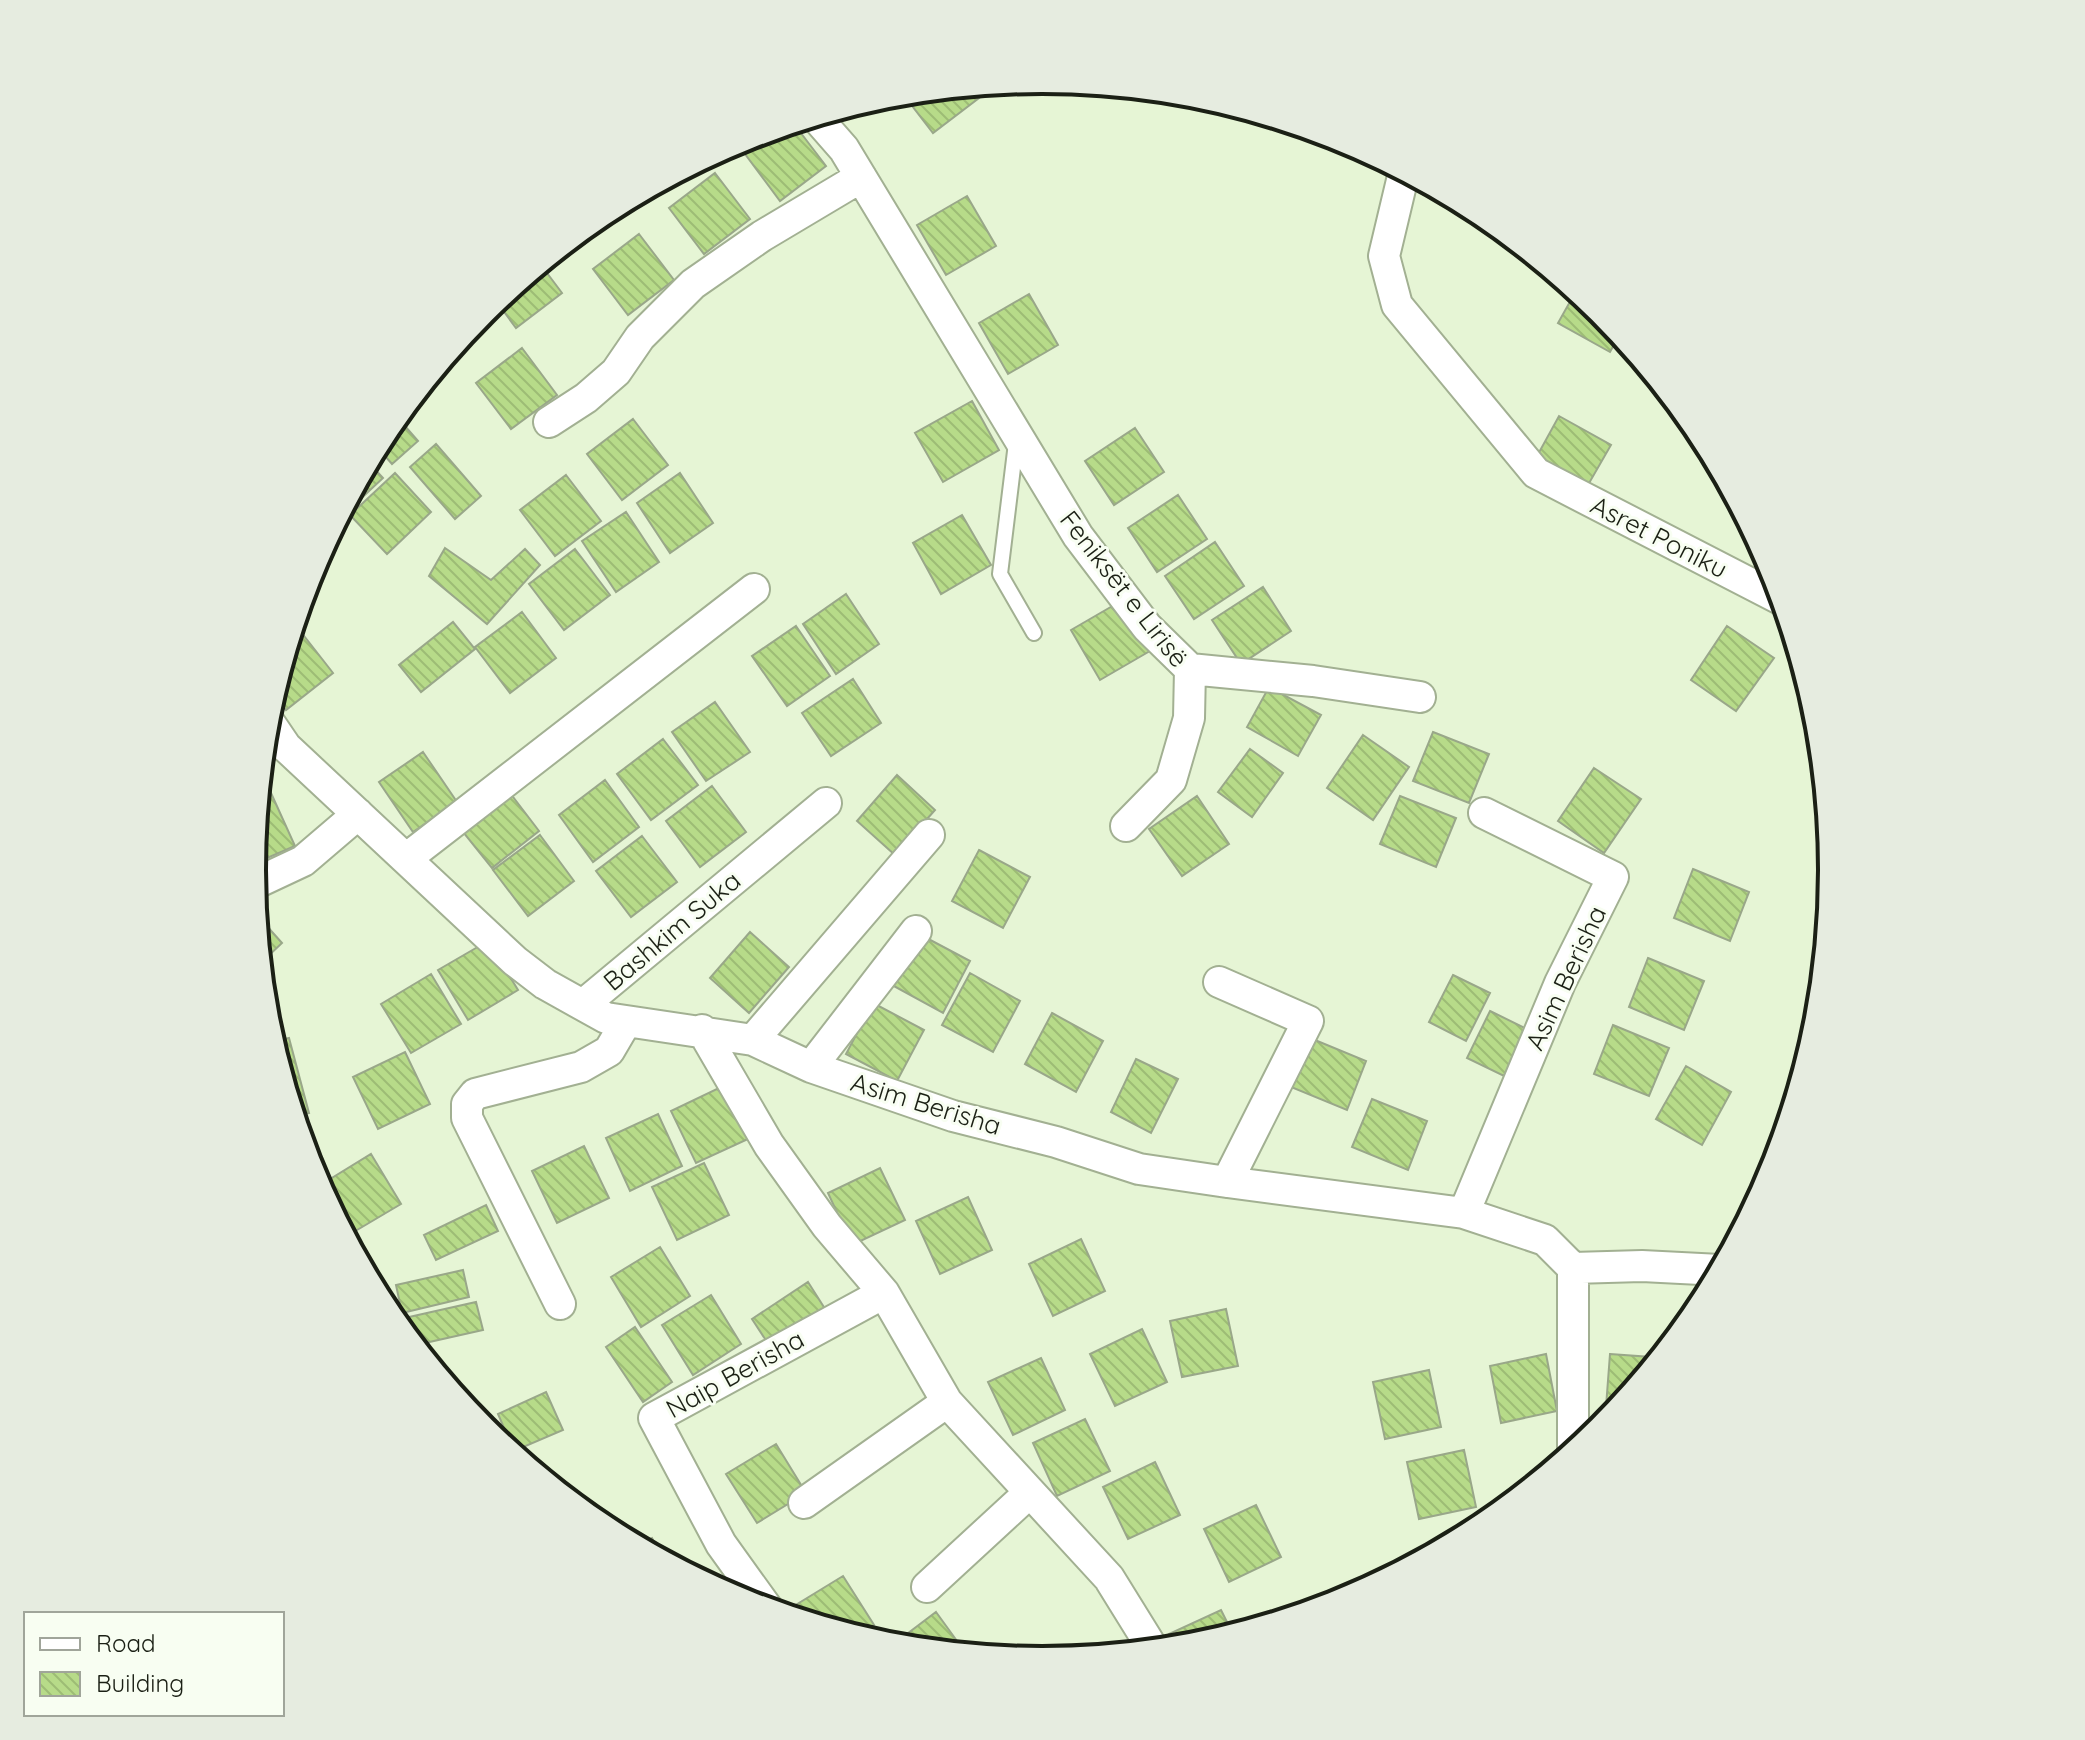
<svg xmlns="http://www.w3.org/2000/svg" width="2085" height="1740" font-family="Quicksand,sans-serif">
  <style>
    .building { fill: url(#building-back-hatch); stroke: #99a789; stroke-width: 2 }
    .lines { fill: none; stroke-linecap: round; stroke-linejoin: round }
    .service-casing { stroke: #a2b092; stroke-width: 18 }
    .minor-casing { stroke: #a2b092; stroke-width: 34 }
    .service { stroke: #fff; stroke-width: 14 }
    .minor { stroke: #fff; stroke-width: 30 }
    .labels { text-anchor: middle; stroke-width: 6; stroke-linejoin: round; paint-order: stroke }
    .street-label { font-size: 26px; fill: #1b2015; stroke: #f8fef2 }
    .rim { fill: none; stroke: #1b2015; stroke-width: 4 }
  </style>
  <defs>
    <pattern id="building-back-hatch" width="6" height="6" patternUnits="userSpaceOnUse" patternTransform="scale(2)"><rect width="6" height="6" fill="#b7db89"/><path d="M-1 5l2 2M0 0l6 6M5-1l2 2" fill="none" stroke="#9dbc75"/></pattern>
  </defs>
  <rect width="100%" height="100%" fill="#e6f5d5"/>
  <path class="building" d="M971,87L979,98L933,133L903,94Z
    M794,124L826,166L780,201L745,154L780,128Z
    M715,173L750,219L704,254L669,208Z
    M967,196L996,246L946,275L917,225Z
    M639,234L674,280L628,315L593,269Z
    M541,265L562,293L516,328L496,301Z
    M1576,291L1601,312L1620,334L1610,352L1558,323Z
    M1029,294L1058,345L1008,374L979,323Z
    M522,348L557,395L511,429L476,383Z
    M972,401L999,450L943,482L915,433Z
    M1559,416L1611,445L1588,485L1537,456Z
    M397,417L418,441L392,464L377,447Z
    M633,419L668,465L622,500L587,454Z
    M1135,428L1164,472L1114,505L1085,461Z
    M436,444L481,496L455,519L410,467Z
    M369,463L383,478L339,519Z
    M395,473L431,512L387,554L350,515Z
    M680,473L713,523L670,553L637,503Z
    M566,475L601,521L555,556L520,510Z
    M1178,495L1207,539L1157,572L1128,528Z
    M626,512L659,562L616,592L582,541Z
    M962,515L991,565L941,594L913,543Z
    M1215,542L1244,586L1194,619L1165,576Z
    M445,548L491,580L525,549L540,565L487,624L429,576Z
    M575,549L610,595L564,630L529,584Z
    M1263,587L1291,631L1241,664L1212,620Z
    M846,594L879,644L836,674L803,624Z
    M1121,601L1150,651L1100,680L1071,630Z
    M522,612L556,658L510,693L475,647Z
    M453,622L475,649L421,692L399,665Z
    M796,626L830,676L787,706L752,656Z
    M1727,626L1774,658L1736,711L1691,680Z
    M301,632L333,673L286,710L274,695L291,640Z
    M853,679L881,723L831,756L802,713Z
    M1269,687L1321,715L1298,756L1247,727Z
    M715,702L750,752L706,781L672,732Z
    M1433,732L1489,754L1469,803L1413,781Z
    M1363,735L1409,767L1373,820L1327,788Z
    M663,739L698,785L651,820L617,774Z
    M1250,749L1283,773L1252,817L1218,792Z
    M423,752L457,802L413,832L379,782Z
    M1594,768L1641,799L1604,853L1558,821Z
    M897,775L935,810L895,855L857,821Z
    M605,780L639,827L593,862L559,815Z
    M712,786L746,832L700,867L666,821Z
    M507,789L539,831L492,868L459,827Z
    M271,793L295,846L253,864L260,798Z
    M1197,796L1229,844L1182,876L1149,829Z
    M1400,796L1456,818L1436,867L1380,844Z
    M540,835L574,881L528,916L493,870Z
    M642,836L677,882L631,917L596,871Z
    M979,850L1030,877L1003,928L952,901Z
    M1693,869L1749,892L1730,941L1674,918Z
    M257,915L282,943L262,962Z
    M750,932L789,967L749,1013L710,978Z
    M919,934L970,961L943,1013L892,985Z
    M488,941L518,990L468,1020L438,970Z
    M1648,958L1704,981L1684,1030L1629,1007Z
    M970,973L1020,1001L993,1052L942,1025Z
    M431,974L461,1024L411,1053L381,1004Z
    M1453,975L1490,993L1466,1041L1429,1022Z
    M873,1003L924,1030L897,1081L846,1054Z
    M1490,1011L1527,1029L1504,1076L1467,1058Z
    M1052,1013L1103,1041L1076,1092L1025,1064Z
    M1613,1025L1669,1048L1649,1096L1594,1074Z
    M289,1038L309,1113L296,1116L273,1042Z
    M1310,1038L1366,1061L1347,1110L1291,1087Z
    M405,1052L430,1104L378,1129L353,1077Z
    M1136,1059L1178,1079L1151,1133L1111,1112Z
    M1686,1066L1731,1092L1702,1145L1656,1119Z
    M723,1086L748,1139L696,1163L671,1111Z
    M1372,1099L1427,1121L1408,1170L1352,1147Z
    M658,1114L682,1166L630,1191L606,1138Z
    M584,1146L609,1198L557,1223L532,1171Z
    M371,1154L401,1204L352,1233L322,1184Z
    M704,1163L729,1215L677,1240L652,1187Z
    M880,1168L905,1220L852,1245L828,1193Z
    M968,1197L992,1250L940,1274L916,1221Z
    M486,1205L498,1231L436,1260L424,1235Z
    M1081,1239L1105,1291L1053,1316L1029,1264Z
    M660,1247L690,1296L641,1327L611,1277Z
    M463,1270L469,1297L402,1313L396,1285Z
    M808,1282L827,1312L771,1348L752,1319Z
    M711,1295L741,1344L693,1375L662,1325Z
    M476,1302L483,1330L416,1345L409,1317Z
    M1226,1309L1238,1366L1182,1377L1170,1321Z
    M635,1327L672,1382L643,1402L606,1347Z
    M1142,1329L1167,1382L1115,1406L1090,1354Z
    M1546,1354L1557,1411L1501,1423L1490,1366Z
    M1610,1354L1651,1357L1650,1369L1618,1408L1606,1407Z
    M1041,1358L1065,1410L1013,1435L988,1382Z
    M1429,1370L1441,1427L1385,1439L1373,1382Z
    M546,1392L563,1430L514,1451L498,1414Z
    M1085,1419L1110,1471L1057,1496L1033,1443Z
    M776,1444L806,1493L757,1523L726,1474Z
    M1464,1450L1476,1507L1419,1519L1407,1462Z
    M1155,1462L1180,1515L1128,1539L1103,1487Z
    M1256,1505L1281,1557L1229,1582L1204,1529Z
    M652,1538L661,1557L637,1545Z
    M843,1576L874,1625L856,1635L802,1618L794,1606Z
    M1318,1595L1325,1606L1284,1618Z
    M1221,1610L1233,1634L1175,1647L1169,1634Z
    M936,1612L965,1652L897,1646L895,1643Z"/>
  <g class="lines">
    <g class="service-casing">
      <path id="service" d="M1016,443L1000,574L1034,633"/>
    </g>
    <g class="minor-casing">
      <path id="minor" d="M816,117L844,149L1078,536L1147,627L1190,669L1189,718L1171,780L1126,826
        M1404,172L1384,256L1397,305L1536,473L1782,600
        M549,422L586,398L616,372L640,337L693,284L762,236L861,177
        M1190,669L1313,681L1420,697
        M267,719L286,747L515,961L545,984L606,1018L753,1040L811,1067L953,1116L1056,1142L1139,1169L1227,1182L1308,1021L1219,982
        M407,858L754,589
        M254,884L303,861L358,814
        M584,1004L826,803
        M702,1030L769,1145L827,1226L884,1293L947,1402L1109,1578L1153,1649
        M753,1040L929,835
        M811,1067L916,931
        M1227,1182L1464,1213L1560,983L1613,877L1484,813
        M1464,1213L1545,1240L1573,1268L1642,1266L1720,1270
        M560,1304L467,1118V1104L475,1094L581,1067L609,1051L626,1022
        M1573,1452V1268
        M804,1503L947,1402
        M927,1587L1029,1493
        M767,1608L721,1544L654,1418L884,1293"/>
    </g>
    <use href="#service" class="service"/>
    <use href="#minor" class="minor"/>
  </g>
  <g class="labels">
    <g class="street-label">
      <text transform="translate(1659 537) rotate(27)" y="9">Asret Poniku</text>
      <text transform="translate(1124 589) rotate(52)" y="9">Feniksët e Lirisë</text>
      <text transform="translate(672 931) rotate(-40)" y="9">Bashkim Suka</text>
      <text transform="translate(1566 978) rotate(-65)" y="9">Asim Berisha</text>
      <text transform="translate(926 1104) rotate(17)" y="9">Asim Berisha</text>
      <text transform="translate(735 1374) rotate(-29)" y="9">Naip Berisha</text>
    </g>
  </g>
  <path d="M0 0H2085V1740H0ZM266 870a776 776 0 1 1 1552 0a776 776 0 1 1-1552 0Z" fill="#e6ece0" fill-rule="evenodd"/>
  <path class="rim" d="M266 870a776 776 0 1 1 1552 0a776 776 0 1 1-1552 0Z"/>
  <rect x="24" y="1612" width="260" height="104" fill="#f8fef2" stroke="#a0a59a" stroke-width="2"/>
  <rect x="40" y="1638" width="40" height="12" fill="#ffffff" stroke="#a0a59a" stroke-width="2"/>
  <text x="96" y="1652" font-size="24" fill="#1b2015">Road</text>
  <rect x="40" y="1672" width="40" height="24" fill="url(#building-back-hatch)" stroke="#a0a59a" stroke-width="2"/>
  <text x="96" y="1692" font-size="24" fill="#1b2015">Building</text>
</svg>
